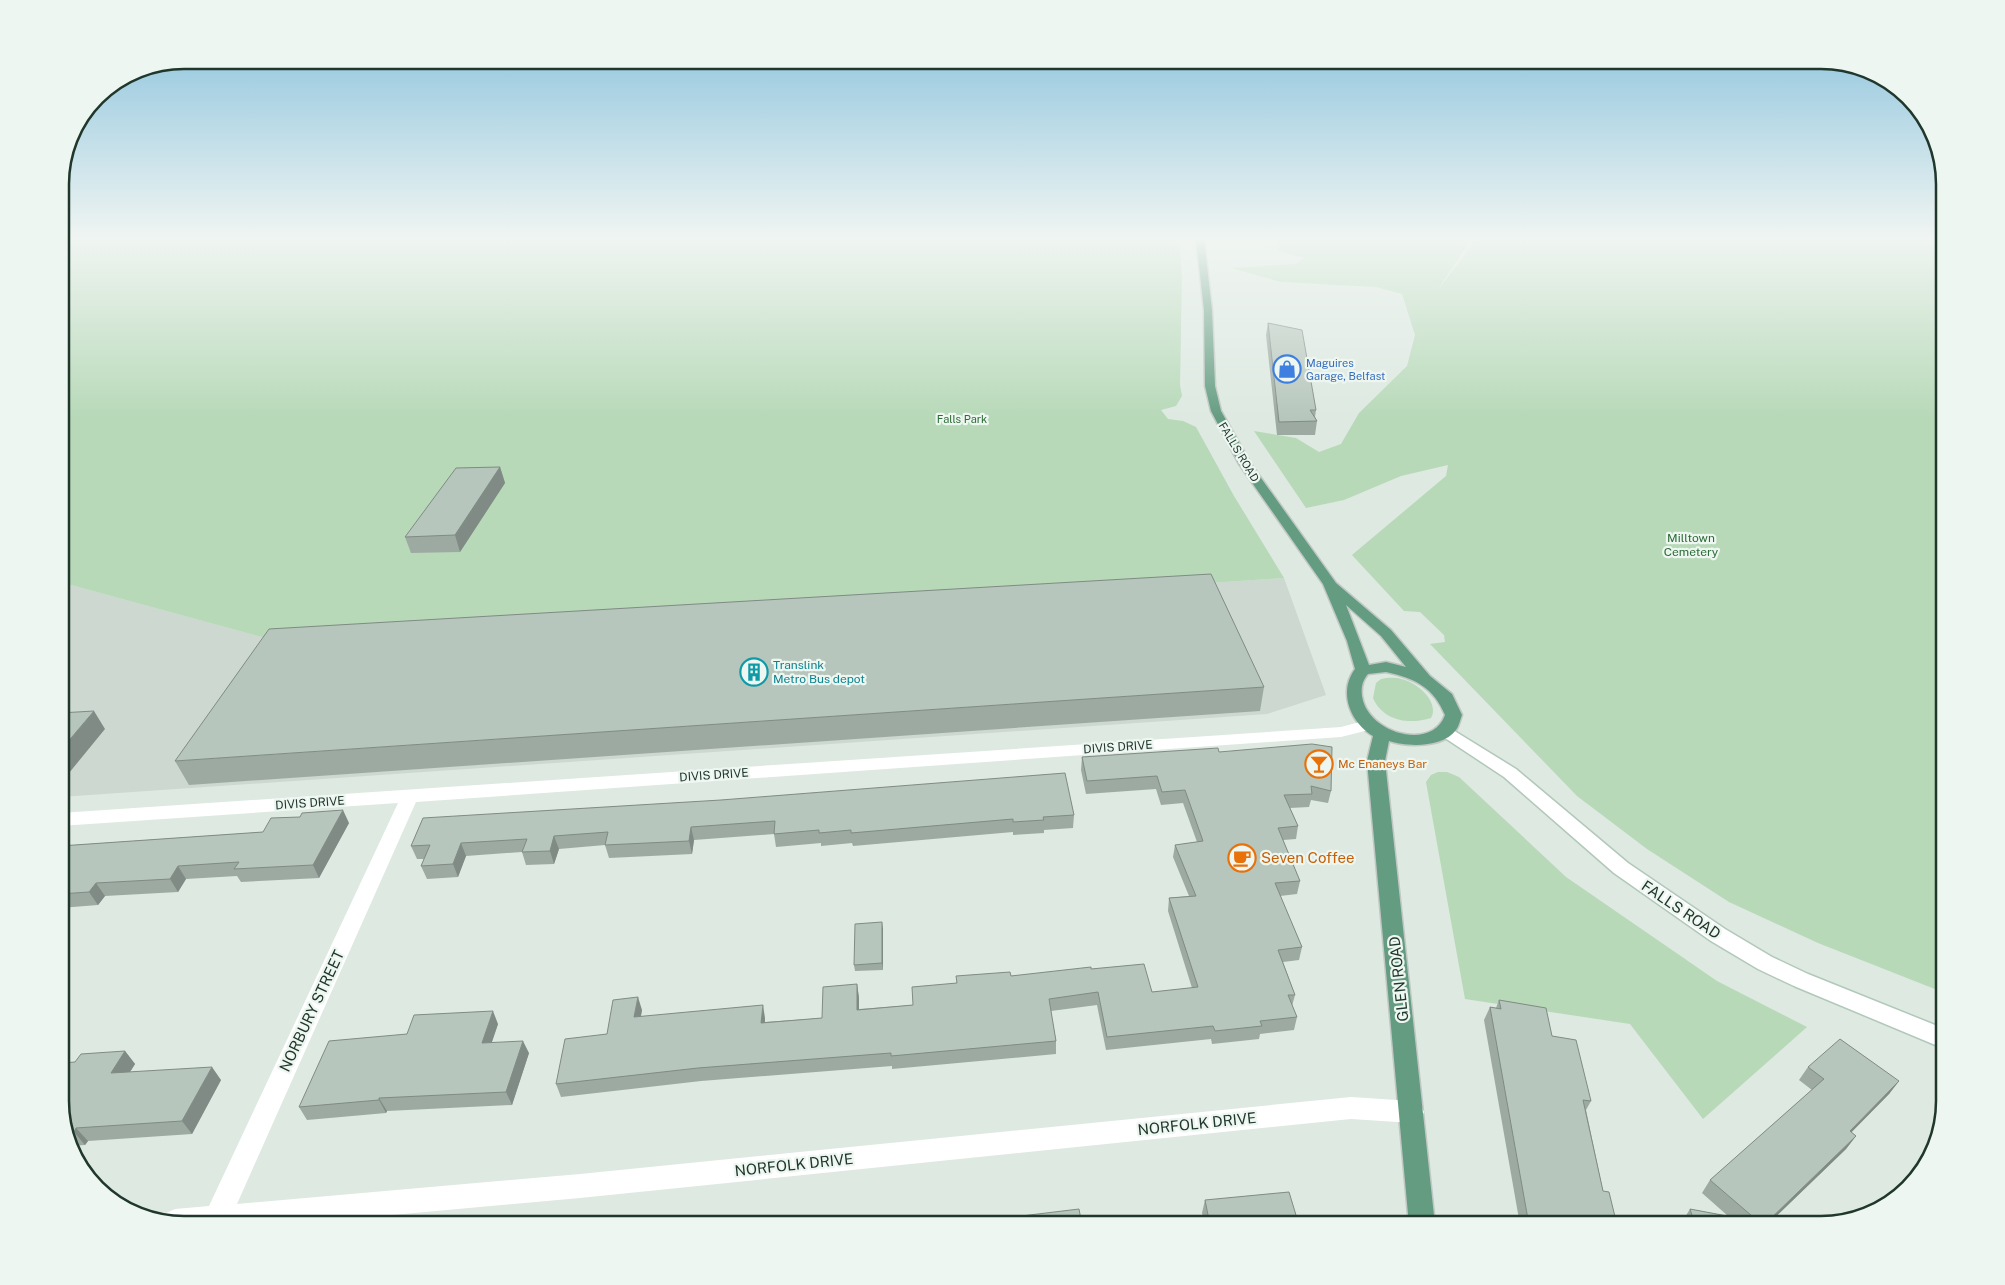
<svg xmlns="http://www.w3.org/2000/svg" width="2005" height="1285" font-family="'Public Sans',sans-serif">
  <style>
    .built { fill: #ccd8d0 }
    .green { fill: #b7d9b8 }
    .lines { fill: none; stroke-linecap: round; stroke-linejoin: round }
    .secondary-casing { stroke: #b1c8ba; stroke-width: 3 }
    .primary-casing { stroke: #c1c7c4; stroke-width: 3 }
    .street { fill: #fff; fill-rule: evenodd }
    .secondary { fill: #fff; fill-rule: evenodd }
    .primary { fill: #649c81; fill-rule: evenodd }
    .wall { fill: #9daaa2 }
    .shaded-wall { fill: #7f8b84 }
    .building { fill: #b6c6bc; stroke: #7f8b84 }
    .labels { text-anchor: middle; stroke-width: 4.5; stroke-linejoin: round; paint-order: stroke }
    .far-shop-label { font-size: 11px; fill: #366cbe; stroke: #edf6f0; text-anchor: start }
    .far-park-label { font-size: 11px; fill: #2c6c37; stroke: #edf6f0 }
    .far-street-label { font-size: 11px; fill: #20372c; stroke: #edf6f0 }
    .park-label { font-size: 12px; fill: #2c6c37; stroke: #edf6f0 }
    .culture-label { font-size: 12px; fill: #0d838f; stroke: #edf6f0; text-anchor: start }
    .street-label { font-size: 12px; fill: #20372c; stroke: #edf6f0 }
    .food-label { font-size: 12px; fill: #c56008; stroke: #edf6f0; text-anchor: start }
    .near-food-label { font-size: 15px; fill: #c56008; stroke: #edf6f0; text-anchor: start }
    .near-street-label { font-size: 15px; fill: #20372c; stroke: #edf6f0 }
    .rim { fill: none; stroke: #20372c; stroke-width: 2.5 }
  </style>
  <rect width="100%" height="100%" fill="#dde9e1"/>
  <path class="built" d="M1284,578L1326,695L1267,714L60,797V582L269,639L316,644Z"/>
  <path class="green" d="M60,239H1179L1182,276L1180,385L1182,396L1176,406L1161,410L1168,419L1183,421L1196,427L1234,496L1284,578L316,644L269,639L60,582Z
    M1268,239H1471L1437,291L1477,239H1945V993L1818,943L1729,902L1647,849L1577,796L1430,644L1445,642L1444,635L1420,612L1404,611L1352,555L1446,476L1448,465L1401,476L1344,500L1306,508L1254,431L1296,438L1319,452L1341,444L1359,413L1407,366L1415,335L1402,294L1376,287L1281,282L1231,268L1295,264L1305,258L1279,251L1277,240Z
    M1381,679C1387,678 1395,677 1401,679C1417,682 1440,702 1431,718C1409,725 1383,721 1373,698L1376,683Z
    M1438,772H1447L1459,777L1566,877L1717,981L1807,1027L1703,1119L1630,1024L1465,999L1426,782L1431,775Z"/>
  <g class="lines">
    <g class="secondary-casing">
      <path id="secondary" d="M1448,727L1516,769L1628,863L1725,929L1772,957L1808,974L1945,1029V1049L1794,986L1758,969L1711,941L1614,873L1504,777L1442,736L1440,732L1442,728Z"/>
    </g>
    <g class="primary-casing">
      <path id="primary" d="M1196,239H1204L1212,310L1215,386L1221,411L1251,464L1336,583L1391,630L1430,676L1452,694L1462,715C1460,720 1459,726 1456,730C1443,748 1407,747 1389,741L1385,761L1435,1225H1409L1367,761L1373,736C1350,722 1338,692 1355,669L1347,641L1323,584L1239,464L1211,411L1205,386L1204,310ZM1346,605L1381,636L1406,667L1386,662L1369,665ZM1386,672C1415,678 1434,688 1445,715C1432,752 1367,733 1362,696C1361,688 1362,681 1368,674Z"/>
    </g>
    <path class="street" d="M1367,720L1373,721L1375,725L1373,729L1341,737L416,802L237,1204L580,1174L1351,1097L1412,1101L1420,1104L1424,1112L1420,1120L1412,1123L1351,1119L580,1198L283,1225H184L163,1219L166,1213L175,1209L209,1206L398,803L60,826V813L1341,727Z"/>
    <use href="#secondary" class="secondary"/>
    <use href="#primary" class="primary"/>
  </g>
  <path class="wall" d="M1268,323L1316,410L1315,417L1317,421L1315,435H1277L1266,335Z
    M500,467L505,483L460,552L411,553L405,537Z
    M1264,687L1260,711L189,785L175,761Z
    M1219,752L1331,791L1328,803L1311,800L1309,807L1290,808L1298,826L1296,839L1283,840L1300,881L1297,894L1280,896L1302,947L1299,960L1283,962L1295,995L1292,1006L1297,1017L1294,1030L1260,1034L1259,1039L1212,1044L1211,1039L1106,1050L1097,1005L1051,1011L1056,1041V1054L892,1069V1066L701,1081L561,1097L556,1084L607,1034L642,1010L641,1016L765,1018V1022L822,1018L857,984L859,998V1009L913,1005L957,983L1011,976L1091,969L1152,992L1192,988L1168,911L1169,898L1189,896L1173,857L1175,845L1197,842L1183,803L1161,805L1156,789L1086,794L1081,770L1082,757Z
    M1074,815L1073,828L1044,830V833L1013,835V832L853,846L852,843L821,846V843L776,847L774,834L694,840L692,854L609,858L605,845L559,849L554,864L526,865L522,852L466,856L458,877L427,879L421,866L424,859H417L411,846L423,818Z
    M349,823L319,878L241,882L237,876L186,879L178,892L105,896L98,905L60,908V846L263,832Z
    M883,929V970L855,971L854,965Z
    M1499,1000L1552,1036L1591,1101L1586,1110L1603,1191L1617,1225H1520L1484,1020L1490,1007L1496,1008Z
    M498,1024L492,1042L529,1053L512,1105L387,1111L386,1113L307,1120L299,1107Z
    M125,1051L135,1064L130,1072L221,1080L192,1134L88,1141L85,1145L71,1146L60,1109L75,1062Z
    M1808,1067L1899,1081L1889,1094L1851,1132L1856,1136L1846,1149L1767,1225H1683L1682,1222L1690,1209L1728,1216L1702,1193L1710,1180L1812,1090L1799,1080Z
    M1205,1200L1299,1225H1205L1202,1213Z"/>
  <path class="shaded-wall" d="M500,467L505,483L460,552L455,535Z
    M94,711L105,729L60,784V751Z
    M343,810L349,823L319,878L313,865Z
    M691,827L694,840L692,854L689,841Z
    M554,836L559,849L554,864L550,851Z
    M461,843L466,856L458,877L453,864Z
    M178,866L186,879L178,892L170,879Z
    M96,883L105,896L98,905L89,892Z
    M882,922L883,929V970L882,963Z
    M857,984L859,998V1023L857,1010Z
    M638,997L642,1010L638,1030L634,1017Z
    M763,1005L765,1018L764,1036L761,1023Z
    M493,1011L498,1024L487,1056L482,1043Z
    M523,1041L529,1053L512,1105L506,1092Z
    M125,1051L135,1064L121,1086L111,1073Z
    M212,1067L221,1080L192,1134L182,1121Z
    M1899,1081L1889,1094L1840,1144L1850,1131Z
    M379,1098L387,1111L386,1113L379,1100Z
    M76,1128L88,1141L85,1145L74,1132Z
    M1856,1136L1846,1149L1767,1225H1764Z"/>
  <path class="building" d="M1268,323L1302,330L1316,410H1310L1317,421L1279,422Z
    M500,467L455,535L405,537L456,468Z
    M1211,574L1264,687L175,761L269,629Z
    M94,711L60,751V713Z
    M1312,744L1332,747L1331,791L1311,786L1312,794L1284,795L1298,826L1278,828L1300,881L1275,883L1302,947L1278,950L1295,995H1288L1297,1017L1260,1021L1262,1026L1215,1031L1213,1026L1107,1037L1098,992L1049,999L1056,1041L891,1056V1053L698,1068L556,1084L565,1039L607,1034L613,1000L638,997L634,1017L763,1005L761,1023L822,1018L823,987L857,984V1010L913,1005L912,987L957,983L956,976L1010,972L1011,976L1091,967V969L1144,964L1152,992L1198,987L1169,898L1196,896L1175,845L1203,841L1185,790L1162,792L1157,776L1087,781L1082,757L1218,748L1219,752Z
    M1065,773L1074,815L1043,817L1044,820L1013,822V819L851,833V830L819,833V830L774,834L775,821L691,827L689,841L605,845L608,832L554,836L550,851L522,852L527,839L461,843L453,864L421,866L430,845L411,846L423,818L721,800Z
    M343,810L313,865L234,869L239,862L178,866L170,879L96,883L89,892L60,894V846L263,832L271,818L300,817L302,813Z
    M882,922V963L854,965L855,924Z
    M1499,1000L1546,1008L1552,1036L1576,1040L1591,1101L1583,1100L1603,1191L1609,1192L1617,1225H1529L1490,1007L1501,1009Z
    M493,1011L482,1043L523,1041L506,1092L379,1098V1100L299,1107L329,1041L407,1034L414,1015Z
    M1840,1039L1899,1081L1850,1131L1856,1136L1764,1225H1695L1690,1209L1759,1222L1710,1180L1824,1079L1808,1067Z
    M125,1051L111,1073L212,1067L182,1121L76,1128L74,1132L67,1133L60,1109V1063L75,1062L81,1054Z
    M1289,1192L1299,1225H1210L1205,1200Z
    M1079,1209L1082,1225H947Z"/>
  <linearGradient id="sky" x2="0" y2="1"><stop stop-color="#81bedb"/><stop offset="0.57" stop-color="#f0f5f2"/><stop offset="1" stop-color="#f0f5f2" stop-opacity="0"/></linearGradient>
  <rect width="2005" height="419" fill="url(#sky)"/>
  <defs>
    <g id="shop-ring" transform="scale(1.4375)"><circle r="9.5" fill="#edf6f0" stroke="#3f7fe0" stroke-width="1.5"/><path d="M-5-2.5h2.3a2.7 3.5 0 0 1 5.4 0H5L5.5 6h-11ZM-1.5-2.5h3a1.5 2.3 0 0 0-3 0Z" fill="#3f7fe0"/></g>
    <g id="building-ring" transform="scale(1.4375)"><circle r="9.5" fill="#edf6f0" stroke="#0f9aa8" stroke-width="1.5"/><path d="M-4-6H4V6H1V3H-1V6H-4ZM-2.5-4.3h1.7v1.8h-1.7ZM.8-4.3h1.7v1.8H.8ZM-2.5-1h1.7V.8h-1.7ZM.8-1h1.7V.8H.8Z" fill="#0f9aa8"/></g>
    <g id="bar-ring" transform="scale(1.4375)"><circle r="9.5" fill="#edf6f0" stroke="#e8710a" stroke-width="1.5"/><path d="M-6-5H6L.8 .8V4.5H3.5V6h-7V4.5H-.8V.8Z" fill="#e8710a"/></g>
    <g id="cafe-ring" transform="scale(1.4375)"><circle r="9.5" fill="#edf6f0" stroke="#e8710a" stroke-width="1.5"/><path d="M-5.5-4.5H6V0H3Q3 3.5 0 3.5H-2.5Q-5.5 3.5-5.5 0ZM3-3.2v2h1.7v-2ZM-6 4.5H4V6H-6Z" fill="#e8710a"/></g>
  </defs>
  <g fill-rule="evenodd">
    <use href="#shop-ring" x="1287" y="369"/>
    <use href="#building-ring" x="754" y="672"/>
    <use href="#bar-ring" x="1319" y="764"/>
    <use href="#cafe-ring" x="1242" y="858"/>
  </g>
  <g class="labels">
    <g class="far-shop-label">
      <text x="1306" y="367">Maguires<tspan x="1306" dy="13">Garage, Belfast</tspan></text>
    </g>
    <g class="far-park-label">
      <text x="962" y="423">Falls Park</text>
    </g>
    <g class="far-street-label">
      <text transform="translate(1239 452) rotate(59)" y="4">FALLS ROAD</text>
    </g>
    <g class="park-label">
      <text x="1691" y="542">Milltown<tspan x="1691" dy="14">Cemetery</tspan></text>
    </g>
    <g class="culture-label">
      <text x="773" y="669">Translink<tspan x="773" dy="14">Metro Bus depot</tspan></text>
    </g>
    <g class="street-label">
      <text transform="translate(1118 747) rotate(-4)" y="4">DIVIS DRIVE</text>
      <text transform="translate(714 775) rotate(-4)" y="4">DIVIS DRIVE</text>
      <text transform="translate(310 803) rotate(-4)" y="4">DIVIS DRIVE</text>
    </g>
    <g class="food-label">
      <text x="1338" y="768">Mc Enaneys Bar</text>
    </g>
    <g class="near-food-label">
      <text x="1261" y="863">Seven Coffee</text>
    </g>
    <g class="near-street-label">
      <text transform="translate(1681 910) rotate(34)" y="5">FALLS ROAD</text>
      <text transform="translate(1399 979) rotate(-96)" y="5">GLEN ROAD</text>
      <text transform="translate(312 1011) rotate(-65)" y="5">NORBURY STREET</text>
      <text transform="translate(1197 1124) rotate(-6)" y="5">NORFOLK DRIVE</text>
      <text transform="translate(794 1165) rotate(-6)" y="5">NORFOLK DRIVE</text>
    </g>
  </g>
  <path d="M0 0H2005V1285H0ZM184 69H1821A115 115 0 0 1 1936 184V1101A115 115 0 0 1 1821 1216H184A115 115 0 0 1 69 1101V184A115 115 0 0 1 184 69Z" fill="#edf6f0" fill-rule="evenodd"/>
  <path class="rim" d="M184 69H1821A115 115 0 0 1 1936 184V1101A115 115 0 0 1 1821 1216H184A115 115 0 0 1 69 1101V184A115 115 0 0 1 184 69Z"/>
</svg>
